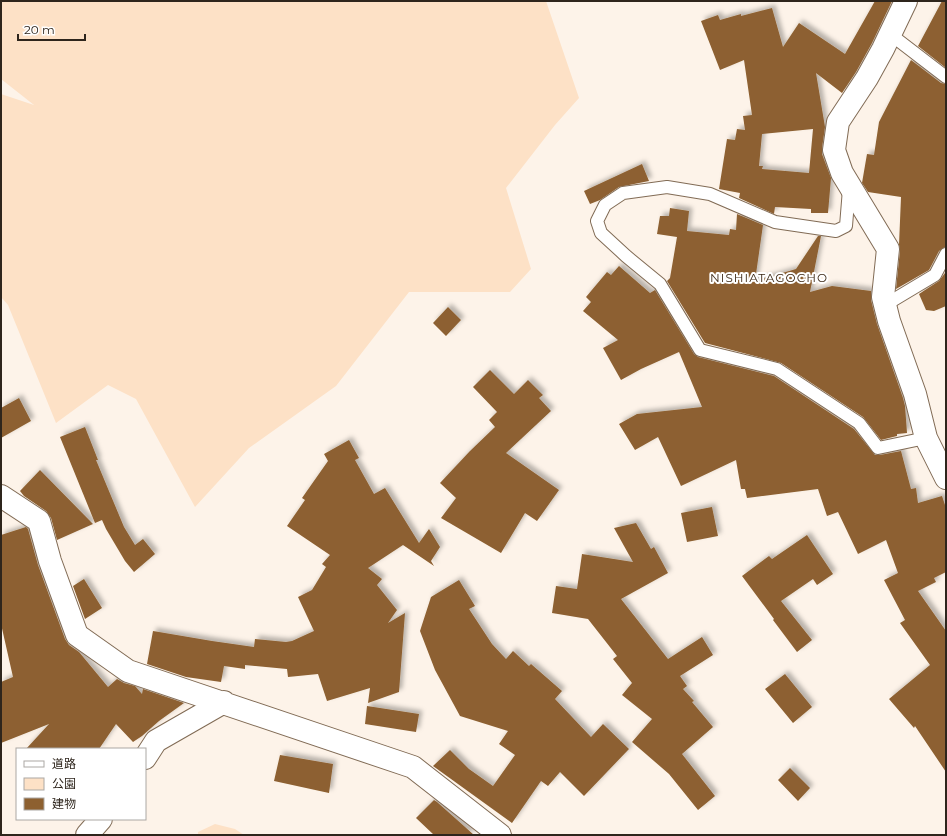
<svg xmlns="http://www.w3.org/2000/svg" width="947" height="836" font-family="Montserrat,'Noto Sans JP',sans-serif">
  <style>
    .green { fill: #fde1c6 }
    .building { fill: #8d6030; fill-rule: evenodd; filter: url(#shadow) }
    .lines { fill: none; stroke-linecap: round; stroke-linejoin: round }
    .service-casing { stroke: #816b55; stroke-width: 14 }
    .minor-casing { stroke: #816b55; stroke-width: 24 }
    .service { stroke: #fff; stroke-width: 12 }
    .minor { stroke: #fff; stroke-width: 22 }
    .labels { text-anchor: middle; stroke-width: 4; stroke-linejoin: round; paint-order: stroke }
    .neighbourhood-label { font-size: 12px; letter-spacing: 1px; fill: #3c2815; stroke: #fff }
  </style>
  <defs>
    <filter id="shadow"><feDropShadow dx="3.5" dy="-3.5" stdDeviation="2" flood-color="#0004"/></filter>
  </defs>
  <rect width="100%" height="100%" fill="#fdf3e9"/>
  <path class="green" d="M1,1H546L579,98L555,125L506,188L531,269L510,292H409L336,386L249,448L195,507L136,399L108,385L56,423L8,305L1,297V94L34,105L1,79Z
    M215,824L235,829L244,835H198V832Z"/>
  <path class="building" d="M875,1H892L872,43L856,72L842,93L816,73L825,127L822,148V154L831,178L828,213H811V209L775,207L774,214L739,198L740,193L719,189L727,139L735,140L737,129L745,130L743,116L752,115L744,60L720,70L701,21L718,15L720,20L741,14V16L772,8L783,47L799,23L845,54ZM813,129L809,173L762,169L763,166H759L762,134Z
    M942,1H946V68L918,46Z
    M911,60L941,83L946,84L945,247L939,251L929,270L896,289L900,250L899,245L901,197L868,192L862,183L867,154L874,155L879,122Z
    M642,164L649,181L619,187L600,200L590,204L584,191Z
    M670,208L689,211L687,231L729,235L730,229L736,230L737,214L763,225L755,281L796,269L818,236H821L810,292L832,286L871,291V300L877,324L903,398L905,406L907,433L897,434V436L881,440L863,417L781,363L705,343L667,281L670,278L677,237L657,234L660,216H669Z
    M619,266L650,293L655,290L694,354L698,357L774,376L854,429L875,455H880L901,451L911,489L916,488L918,503L942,496L946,508V572L934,578L936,582L918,591L946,631V772L915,726L914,728L889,699L930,665L900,623L905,620L884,580L898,573L886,540L858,554L838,512L827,516L818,489L747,498L745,489H741L736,460L681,486L658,437L635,450L619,424L637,414L702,407L679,352L641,369L621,380L603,348L618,340L583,311L591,302L586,297L607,272L611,275Z
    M945,273H946V306L934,311L926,310L919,294L939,281Z
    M448,307L461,320L446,336L433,323Z
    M490,370L514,394L528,380L543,395L539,398L551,411L506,453L559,490L537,521L525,513L501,553L441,518L456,498L440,483L470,451L495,427L489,420L497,412L473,387Z
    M19,398L31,421L1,438V408Z
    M85,427L98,460H96L124,527L135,545L143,539L155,554L134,572L125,561L106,529L102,520L95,523L60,437Z
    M349,440L359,458L355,460L374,494L385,488L419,543L429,529L440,547L431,561L434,566L403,545L368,568L382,579L377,585L397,610L388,623L405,613L399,692L368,703L370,688L327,701L318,674L288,677L287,669L245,665V669L224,666L221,682L186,677L147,664L153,631L212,641L254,647L255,639L286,642L292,641L314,631L298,597L312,590L326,567L322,564L330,555L287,526L305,500L302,498L328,461L324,454Z
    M40,470L93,524L57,540L51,518L46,511L24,496L20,491Z
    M712,507L718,536L687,542L681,513Z
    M636,523L651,549L654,547L668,573L621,599L668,659L702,637L713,655L680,676L687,686L683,689L694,701L692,702L713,727L682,754L715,796L698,810L669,774L632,742L652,719L622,695L632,683L613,659L617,656L588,619L552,613L556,586L577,589L582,554L633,562L614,528Z
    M26,527L28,529L38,565L65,639L69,645L79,652L108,687L117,679L124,683L135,686L142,694L143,689L184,703L159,721L142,736L133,742L116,724L99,749H26L49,724L1,743V682L13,677L1,624V535Z
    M807,535L833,574L817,585L813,579L781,601L812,640L797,652L773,620L774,619L742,576L769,556L772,559Z
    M84,579L102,608L85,619L73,586Z
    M459,580L475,606L469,609L492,644L506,659L513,651L529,666L531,664L562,691L555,699L591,737L603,724L629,749L584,796L560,772L548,786L541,781L512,823L433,766L450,750L469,769L493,786L515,755L499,744L508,731L460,716L435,670L420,631L431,597Z
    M785,674L812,707L793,723L765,689Z
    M367,706L419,714L416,732L365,724Z
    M280,755L333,764L329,793L274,781Z
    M790,768L810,788L798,801L778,780Z
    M434,800L437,802L474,835H434L416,818Z"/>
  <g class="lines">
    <g class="service-casing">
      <path id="service" d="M890,34L946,77
        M849,189L846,226L836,231L775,222L710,194L667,187L623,193L605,205L597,221L601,233L626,256L660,284L700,350L777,369L859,423L878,448L926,438
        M885,305L935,275L946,254"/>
    </g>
    <g class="minor-casing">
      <path id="minor" d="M906,1L883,49L867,78L838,122L834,150L842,173L888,249L883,297L889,321L915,394L926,438L946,478
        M1,496L39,521L50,561L77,635L128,671L413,767L500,835
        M145,758L156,741L224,702
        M87,835L101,819"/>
    </g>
    <use href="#service" class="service"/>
    <use href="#minor" class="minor"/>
  </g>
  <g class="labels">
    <g class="neighbourhood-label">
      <text x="769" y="282">NISHIATAGOCHO</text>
    </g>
  </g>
  <rect width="947" height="836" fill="none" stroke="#2e251c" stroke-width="4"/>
  <rect x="16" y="748" width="130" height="72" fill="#ffffff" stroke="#aba8a4"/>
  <rect x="24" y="761" width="20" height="6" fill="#ffffff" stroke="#aba8a4"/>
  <text x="52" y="768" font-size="12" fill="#2e251c">道路</text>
  <rect x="24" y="778" width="20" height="12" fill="#fde1c6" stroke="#aba8a4"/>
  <text x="52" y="788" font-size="12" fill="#2e251c">公園</text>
  <rect x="24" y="798" width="20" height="12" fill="#8d6030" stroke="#aba8a4"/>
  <text x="52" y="808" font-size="12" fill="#2e251c">建物</text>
  <path d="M18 34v6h67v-6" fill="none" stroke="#2e251c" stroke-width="2"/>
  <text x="24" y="34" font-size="12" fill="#2e251c" stroke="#ffffff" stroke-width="3" paint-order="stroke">20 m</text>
</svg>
